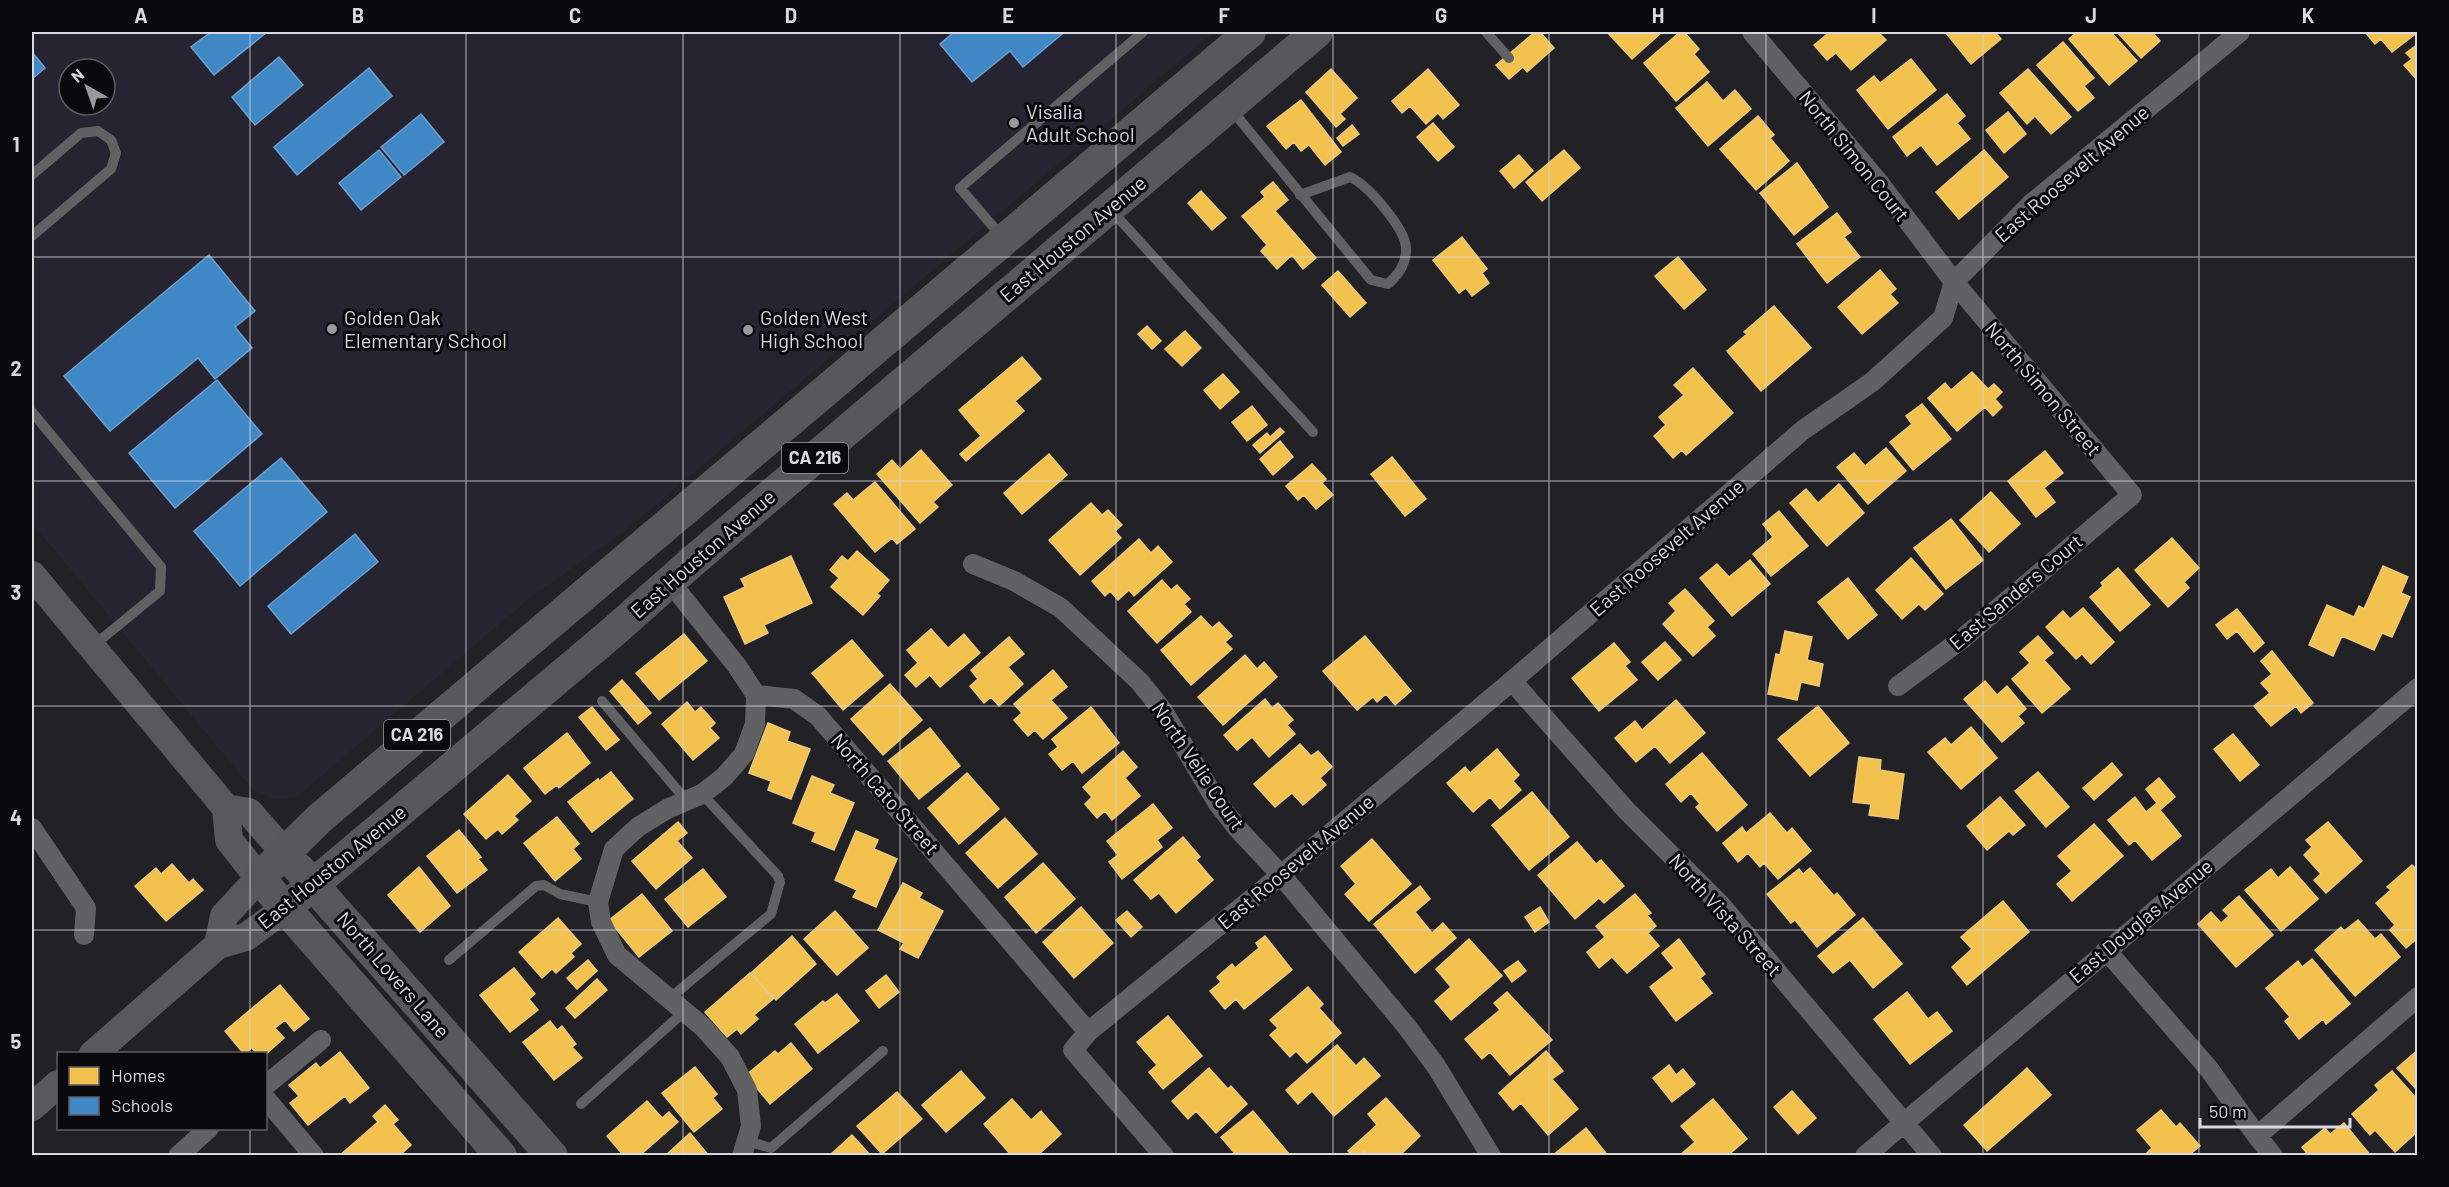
<svg xmlns="http://www.w3.org/2000/svg" width="2449" height="1187" font-family="Barlow,sans-serif">
  <style>
    .built { fill: #272431; fill-rule: evenodd }
    .homes { fill: #f2c14e; stroke: #ebc87a; stroke-width: 1.5 }
    .schools { fill: #3f88c5; stroke: #6ea0cd; stroke-width: 1.5 }
    .lines { fill: none; stroke-linecap: round; stroke-linejoin: round }
    .service { stroke: #606163; stroke-width: 10 }
    .minor { stroke: #606163; stroke-width: 20 }
    .secondary { stroke: #59595d; stroke-width: 28 }
    .primary { stroke: #58585c; stroke-width: 32 }
    .grid { fill: none; stroke: #dad9e0; stroke-width: 1.5; stroke-opacity: 0.55 }
    .poi-dot { fill: #9a999f; stroke: #0a090d; stroke-width: 2 }
    .labels { text-anchor: middle; stroke-width: 6; stroke-linejoin: round; paint-order: stroke }
    .shield { fill: #0a090d; stroke: #9c9ba1; stroke-width: 1.5 }
    .shield-label { font-size: 18px; font-weight: bold; fill: #dad9e0 }
    .poi-label { font-size: 20px; fill: #dad9e0; stroke: #0a090d; text-anchor: start }
    .street-label { font-size: 20px; fill: #dad9e0; stroke: #0a090d }
    .neatline { fill: none; stroke: #dad9e0; stroke-width: 2 }
    .grid-label { font-size: 20px; text-anchor: middle; font-weight: bold; fill: #dad9e0 }
  </style>
  <rect width="100%" height="100%" fill="#222126"/>
  <path class="built" d="M32,32H1214L625,531L531,597L298,796L275,800L253,790L32,523ZM69,69H105V105H69Z"/>
  <path class="homes" d="M1535,32H1540L1554,48L1527,72L1523,67L1509,79L1496,65Z
    M1607,32H1662L1632,59Z
    M1680,32H1684L1699,49L1694,54L1709,72L1676,101L1644,63Z
    M1830,32H1878L1886,40L1851,70L1836,53L1827,60L1814,45Z
    M1948,32H1995L2001,39L1971,64L1946,33Z
    M2077,32H2111L2137,61L2109,85L2069,39Z
    M2117,32H2152L2160,41L2141,58Z
    M2365,32H2418L2392,52L2381,39L2375,44Z
    M2063,42L2094,78L2084,86L2094,98L2078,111L2037,65Z
    M2418,44V81L2404,65L2412,59L2406,53Z
    M1911,59L1936,90L1888,129L1857,90L1874,76L1880,83Z
    M1331,69L1357,98L1340,114L1345,119L1336,127L1306,92Z
    M1428,69L1459,105L1443,119L1438,113L1426,124L1410,106L1402,113L1392,101Z
    M2028,69L2071,117L2051,134L2035,116L2027,124L2000,93Z
    M1707,82L1723,101L1735,90L1751,109L1708,146L1676,108Z
    M1947,94L1965,116L1957,123L1970,139L1937,165L1921,145L1907,156L1893,137Z
    M1301,100L1341,152L1325,165L1309,145L1301,151L1294,142L1286,149L1267,126Z
    M2008,112L2026,134L2004,153L1986,130Z
    M1758,116L1774,135L1770,138L1789,161L1756,190L1720,149Z
    M1433,123L1454,147L1438,161L1417,137Z
    M1352,125L1359,134L1343,146L1337,138Z
    M1564,150L1580,168L1542,201L1526,182Z
    M1984,150L2008,177L1959,219L1936,192Z
    M1519,155L1533,171L1514,188L1500,171Z
    M1797,163L1828,207L1794,235L1760,193Z
    M1273,182L1288,200L1275,211L1316,258L1303,269L1292,255L1277,269L1261,251L1267,245L1242,216L1265,197L1261,192Z
    M1201,191L1226,218L1212,230L1188,203Z
    M1837,213L1851,232L1844,237L1860,257L1827,283L1797,244Z
    M1462,237L1487,269L1482,273L1489,283L1472,296L1466,288L1459,293L1433,260Z
    M1678,257L1706,290L1684,309L1655,276Z
    M1880,270L1896,289L1890,294L1898,303L1862,334L1838,307Z
    M1338,271L1366,303L1350,317L1322,285Z
    M1774,306L1811,348L1761,391L1727,351L1747,334L1744,332Z
    M1147,326L1161,341L1152,349L1138,334Z
    M1185,331L1201,348L1182,366L1165,349Z
    M1022,357L1041,379L1015,401L1024,411L966,461L960,454L981,436L959,410Z
    M1693,368L1733,413L1686,455L1682,450L1673,458L1654,436L1666,425L1659,417L1684,395L1674,385Z
    M1972,372L1988,389L1994,384L2002,392L1995,399L2002,407L1993,416L1985,407L1957,431L1928,398L1945,383L1951,390Z
    M1223,374L1239,392L1220,409L1204,390Z
    M1922,404L1951,439L1913,470L1890,442L1912,424L1906,416Z
    M1252,406L1267,425L1247,441L1232,422Z
    M1280,428L1284,432L1260,453L1253,445L1267,433L1270,437Z
    M1280,441L1293,457L1273,475L1260,459Z
    M1886,448L1906,471L1868,504L1837,467L1854,453L1865,466Z
    M921,450L952,485L933,502L938,507L920,523L877,474L892,460L900,469Z
    M2045,451L2063,473L2044,488L2055,502L2036,517L2008,481Z
    M1049,454L1067,475L1022,514L1004,493Z
    M1392,457L1426,499L1405,516L1371,474Z
    M1312,464L1326,479L1322,483L1333,495L1316,509L1304,495L1298,500L1286,486Z
    M875,482L915,529L897,544L892,538L875,552L834,504L847,493L853,500Z
    M1839,484L1864,513L1827,546L1790,503L1806,489L1818,503Z
    M1991,492L2020,524L1989,552L1960,520Z
    M1091,503L1102,515L1108,510L1122,525L1115,531L1121,538L1080,575L1049,540Z
    M1779,511L1808,546L1771,576L1753,554L1773,537L1763,524Z
    M1951,519L1983,560L1946,589L1914,548Z
    M2172,538L2199,568L2184,582L2189,588L2168,607L2135,570Z
    M1139,539L1151,553L1158,546L1172,562L1134,596L1129,590L1118,600L1110,591L1105,596L1092,581Z
    M857,551L889,580L877,594L880,596L863,615L831,587L839,578L830,570L842,556L848,561Z
    M791,556L812,603L764,625L768,633L745,644L724,597L745,587L741,579Z
    M1911,558L1943,594L1925,610L1919,604L1902,619L1876,590Z
    M1750,560L1770,584L1732,616L1700,578L1717,564L1729,577Z
    M2383,566L2408,577L2401,593L2410,597L2392,637L2382,633L2374,650L2342,636L2333,656L2309,645L2327,605L2354,617L2359,606L2364,609Z
    M2118,568L2150,605L2120,631L2090,597L2103,586L2101,583Z
    M1848,578L1877,615L1848,639L1818,602Z
    M1162,580L1171,590L1177,585L1190,599L1184,604L1191,612L1157,643L1128,611Z
    M1685,589L1714,621L1707,627L1715,636L1693,656L1663,624L1676,611L1669,603Z
    M2083,608L2114,642L2091,664L2082,654L2076,659L2046,627L2063,611L2070,619Z
    M2237,609L2264,643L2254,652L2237,631L2227,639L2216,625Z
    M1201,616L1212,628L1219,622L1232,636L1225,642L1232,649L1191,685L1161,650Z
    M931,629L948,648L964,634L980,653L940,687L930,675L916,687L905,675L918,663L907,650Z
    M1785,631L1812,637L1807,660L1823,664L1819,686L1801,682L1797,700L1768,694L1776,654L1780,655Z
    M684,634L707,661L659,700L636,673Z
    M1365,636L1411,691L1395,705L1386,694L1377,702L1373,697L1357,710L1323,671Z
    M2038,636L2053,653L2044,660L2070,689L2042,713L2012,679L2030,663L2020,652Z
    M1009,637L1024,654L1008,667L1023,684L999,706L991,697L984,703L970,686L978,679L971,670Z
    M852,640L883,676L843,710L812,673Z
    M1665,642L1681,660L1658,680L1642,662Z
    M1614,643L1630,662L1625,666L1637,680L1599,711L1572,678Z
    M2272,651L2313,703L2301,713L2296,706L2271,726L2254,706L2270,693L2261,683L2272,674L2261,661Z
    M1245,655L1257,669L1264,662L1277,677L1223,725L1198,697Z
    M1053,670L1067,687L1051,700L1067,718L1043,739L1035,730L1028,736L1014,720L1022,713L1014,704Z
    M622,680L651,713L638,724L610,691Z
    M1985,681L1997,695L2007,686L2026,709L2018,716L2024,723L2002,742L1964,699Z
    M890,684L922,720L883,755L851,719Z
    M1265,699L1272,708L1278,703L1293,720L1287,725L1295,734L1269,757L1252,737L1237,750L1224,735Z
    M1676,700L1705,733L1670,763L1655,746L1636,762L1615,738L1635,721L1642,730Z
    M687,702L695,712L701,707L715,723L710,728L719,738L693,760L662,724Z
    M1818,706L1849,743L1810,776L1778,739Z
    M592,707L619,740L606,750L579,717Z
    M1091,707L1119,743L1082,773L1073,761L1062,770L1049,754L1058,747L1052,739Z
    M768,723L790,732L787,741L810,749L791,799L768,790L771,781L749,773Z
    M1971,727L1997,758L1961,789L1928,752L1945,738L1951,745Z
    M930,728L960,766L919,799L888,761Z
    M567,733L590,763L559,788L557,785L545,794L524,768Z
    M2233,734L2259,765L2240,781L2214,749Z
    M1300,744L1311,756L1318,751L1332,767L1320,778L1326,785L1303,805L1292,793L1275,807L1254,784Z
    M1497,749L1519,775L1513,781L1521,790L1500,809L1490,797L1473,812L1447,783L1465,767L1470,773Z
    M1123,751L1137,767L1125,778L1140,796L1112,820L1105,811L1097,818L1085,804L1092,797L1083,787Z
    M1702,753L1747,805L1717,831L1696,807L1700,804L1691,793L1681,802L1666,784Z
    M1859,757L1881,760L1880,770L1904,774L1898,819L1869,815L1871,804L1853,802Z
    M2112,763L2122,775L2094,800L2083,788Z
    M611,772L633,799L592,832L568,802L598,779L599,781Z
    M2038,772L2069,807L2046,827L2015,791Z
    M967,773L999,809L959,844L928,808Z
    M508,775L531,801L514,816L518,820L502,834L498,829L486,839L464,814Z
    M812,776L834,785L830,793L854,803L834,850L812,841L816,832L793,823Z
    M2159,778L2175,797L2160,810L2181,836L2152,860L2135,840L2129,845L2108,820L2135,797L2146,812L2157,803L2146,789Z
    M1532,792L1569,837L1529,870L1492,825Z
    M2000,797L2025,825L2013,835L2009,831L1987,850L1967,826Z
    M1153,804L1172,828L1157,840L1162,847L1122,879L1109,862L1118,855L1107,841Z
    M1770,813L1787,833L1792,828L1811,851L1778,879L1764,863L1760,867L1748,853L1738,862L1723,843L1742,827L1746,833Z
    M557,817L579,844L573,849L581,859L555,881L524,843Z
    M1005,818L1037,854L998,888L966,853Z
    M678,822L687,833L677,841L692,858L656,889L632,861Z
    M2328,822L2362,861L2326,893L2314,880L2321,874L2304,855L2312,847L2306,840Z
    M2094,824L2123,856L2072,901L2057,884L2072,871L2058,856Z
    M459,830L481,857L478,859L487,870L457,893L427,856Z
    M856,831L878,840L874,849L897,859L876,907L853,897L857,890L835,880Z
    M1183,837L1200,857L1196,860L1213,880L1176,913L1159,893L1151,899L1134,880Z
    M1372,839L1411,884L1369,921L1345,894L1356,884L1341,866Z
    M1577,842L1596,864L1601,860L1624,886L1604,903L1599,898L1575,919L1538,875Z
    M1043,863L1075,899L1036,933L1005,897Z
    M172,864L189,883L193,879L203,890L166,921L135,886L156,868L161,874Z
    M2412,865L2418,871V938L2406,948L2390,930L2395,925L2376,903L2391,890L2387,887Z
    M419,867L450,906L420,932L388,895Z
    M2290,867L2318,899L2281,931L2245,890L2271,869L2278,878Z
    M1810,868L1834,896L1837,893L1855,915L1817,947L1795,920L1791,923L1767,894L1799,869L1803,874Z
    M703,869L726,897L688,927L665,899Z
    M903,883L922,893L919,898L943,911L918,958L900,949L904,943L878,930Z
    M1420,886L1430,899L1415,912L1432,933L1443,923L1456,938L1415,973L1374,924Z
    M642,894L672,931L639,957L609,920Z
    M1635,894L1651,913L1647,915L1656,926L1648,933L1659,946L1627,973L1612,957L1599,968L1587,952L1605,937L1596,926Z
    M2239,896L2273,935L2236,967L2198,924L2211,912L2221,923L2229,916L2223,910Z
    M2003,901L2029,932L1967,985L1952,967L1972,949L1961,937Z
    M1081,907L1113,943L1074,978L1043,942Z
    M1540,907L1549,922L1535,932L1525,917Z
    M835,911L868,948L837,975L804,939Z
    M1127,911L1142,927L1131,937L1116,920Z
    M558,918L581,944L571,953L574,957L556,973L552,969L542,978L519,952Z
    M1863,918L1902,964L1873,988L1850,960L1833,973L1818,956Z
    M2358,920L2375,939L2381,934L2400,957L2355,996L2315,950L2341,927L2344,931Z
    M792,936L816,964L776,1000L751,973Z
    M1265,936L1292,970L1244,1009L1236,999L1225,1009L1210,991L1221,982L1217,977L1232,964L1235,968L1259,948L1256,943Z
    M1469,939L1502,976L1451,1020L1435,1001L1451,987L1436,969Z
    M1679,939L1705,974L1700,978L1712,993L1676,1021L1650,987L1674,968L1662,953Z
    M2312,959L2350,1004L2326,1024L2323,1019L2299,1039L2285,1021L2290,1017L2266,988L2298,961L2302,967Z
    M588,960L597,971L577,989L567,978Z
    M1518,961L1526,971L1512,982L1504,971Z
    M514,968L535,994L529,999L538,1010L510,1032L480,995Z
    M750,973L773,999L754,1015L758,1019L741,1034L737,1029L727,1037L705,1012Z
    M886,975L899,992L879,1008L866,991Z
    M597,979L607,990L575,1018L566,1008Z
    M280,985L309,1019L294,1031L285,1020L275,1028L284,1038L266,1054H257L252,1048L244,1054L225,1031Z
    M1308,987L1323,1004L1319,1008L1341,1033L1307,1063L1296,1051L1290,1057L1270,1035L1278,1028L1270,1020Z
    M1507,992L1552,1040L1510,1075L1490,1052L1482,1059L1465,1039L1500,1010L1494,1003Z
    M1907,992L1928,1019L1937,1012L1952,1031L1910,1064L1874,1019Z
    M837,994L859,1021L818,1053L795,1024L823,1001L825,1003Z
    M1168,1016L1202,1056L1163,1089L1149,1072L1157,1065L1137,1042Z
    M550,1021L557,1030L562,1026L576,1044L572,1047L582,1058L554,1080L523,1042Z
    M791,1043L812,1069L770,1104L746,1075L775,1051L778,1054Z
    M1337,1045L1356,1066L1364,1058L1380,1076L1334,1116L1312,1091L1298,1104L1286,1090Z
    M2418,1050V1091L2397,1068Z
    M1546,1051L1563,1071L1552,1079L1578,1109L1548,1135L1521,1103L1513,1110L1499,1093Z
    M340,1052L369,1088L350,1103L345,1096L308,1125L290,1103L299,1096L289,1085L316,1063L320,1068Z
    M1669,1065L1676,1075L1683,1069L1695,1084L1672,1102L1653,1078Z
    M695,1067L717,1094L713,1098L722,1109L694,1132L662,1093Z
    M1209,1068L1228,1089L1231,1086L1247,1104L1216,1133L1196,1111L1188,1119L1172,1101Z
    M2027,1068L2051,1095L1987,1151L1964,1125Z
    M961,1071L985,1098L946,1132L922,1105Z
    M2392,1071L2418,1100V1125L2415,1127L2418,1131L2395,1152L2375,1130L2370,1135L2352,1114L2379,1090L2375,1085Z
    M1792,1091L1816,1118L1798,1134L1774,1107Z
    M897,1092L922,1119L882,1154L857,1126Z
    M1386,1098L1420,1136L1399,1156H1368L1364,1151L1359,1156H1353L1348,1151L1377,1125L1368,1114Z
    M1012,1099L1031,1120L1041,1111L1061,1134L1037,1156H1012L984,1124Z
    M1713,1099L1747,1139L1727,1156H1679L1695,1142L1681,1126Z
    M647,1101L662,1118L669,1112L678,1122L639,1156H624L607,1136Z
    M385,1105L398,1120L393,1124L411,1145L399,1156H339L378,1122L373,1116Z
    M2161,1110L2176,1127L2180,1123L2200,1146L2188,1156H2144L2152,1148L2137,1130Z
    M1253,1111L1289,1154L1287,1156H1237L1221,1137Z
    M2344,1123L2371,1156H2309L2302,1147L2325,1128L2330,1134Z
    M1586,1128L1608,1156H1552Z
    M690,1133L709,1156H665Z
    M852,1135L871,1156H829Z"/>
  <path class="schools" d="M211,32H267L214,75L191,47Z
    M954,32H1060L1062,34L1023,67L1010,51L972,82L940,44Z
    M32,52L45,68L32,79Z
    M279,57L303,85L255,125L232,97Z
    M369,68L392,96L297,175L274,147Z
    M421,114L444,142L404,175L381,147Z
    M379,150L401,177L361,210L339,183Z
    M209,255L255,311L235,327L252,348L215,379L198,358L110,431L64,376Z
    M217,380L262,434L175,508L129,453Z
    M281,458L327,512L240,586L194,531Z
    M355,534L378,562L291,634L268,606Z"/>
  <g class="lines">
    <path class="service" d="M1486,32L1509,58
      M1231,109L1371,280L1388,284C1399,274 1407,263 1406,247C1404,227 1367,184 1350,177L1300,195
      M32,175L81,133L98,131L111,140L116,153L111,169L32,236
      M1111,210L1313,432
      M1002,237L960,188L1143,32
      M32,412L161,567L160,591L93,646
      M602,701L686,800
      M449,960L536,886L544,885L560,894L598,902
      M670,998L771,914L780,882L778,876L702,794
      M581,1104L685,1011
      M747,1141L771,1148L883,1051"/>
    <path class="minor" d="M1752,32L1880,184L1954,282L2132,495L1962,639L1898,686
      M973,564L1014,581L1061,608L1140,682L1163,711L1217,802L1238,829L1281,875L1407,1027L1436,1066L1491,1156
      M670,582L737,666L756,695L794,699L818,716L1088,1032
      M1512,681L1626,810L1720,904L1932,1156
      M32,828L86,908L84,935
      M2106,950L2209,1069L2257,1136L2273,1156
      M266,1085L321,1040
      M266,1099L314,1156
      M2257,1136L2418,997
      M178,1156L209,1128
      M742,1156L751,1126L747,1090L730,1057L703,1027L617,955L601,922L598,902L614,849L638,827L667,809L702,794L724,777L744,754L755,724L756,695
      M1164,1156L1073,1050L1088,1032L1281,875L1512,681L1803,430L1872,382L1943,318L1954,282L2031,204L2240,32
      M1865,1156L2418,688"/>
    <path class="secondary" d="M32,575L226,808L229,840L259,878L224,916L218,945
      M226,808L249,812L285,853
      M93,1054L218,945L246,937L284,909
      M32,1107L58,1084"/>
    <path class="primary" d="M299,869L552,1156
      M284,909L613,632L693,561L1317,32
      M501,1156L259,878L320,818L1250,32"/>
  </g>
  <path class="grid" d="M250,32V1054M466,32V1156M683,32V1156M900,32V1156M1116,32V1156M1333,32V1156M1549,32V1156M1766,32V1156M1983,32V1156M2199,32V1156M32,257H2418M32,481H2418M32,706H2418M32,930H2418M250,1128V1156"/>
  <g class="poi-dot">
    <circle cx="1014" cy="123" r="6"/>
    <circle cx="332" cy="329" r="6"/>
    <circle cx="748" cy="330" r="6"/>
  </g>
  <g class="labels">
    <g class="shield">
      <rect x="782" y="443" width="66" height="30" rx="4.5"/>
      <rect x="384" y="720" width="66" height="30" rx="4.5"/>
    </g>
    <g class="shield-label">
      <text x="815" y="464">CA 216</text>
      <text x="417" y="741">CA 216</text>
    </g>
    <g class="poi-label">
      <text x="1026" y="119">Visalia<tspan x="1026" dy="23">Adult School</tspan></text>
      <text x="344" y="325">Golden Oak<tspan x="344" dy="23">Elementary School</tspan></text>
      <text x="760" y="325">Golden West<tspan x="760" dy="23">High School</tspan></text>
    </g>
    <g class="street-label">
      <text transform="translate(1854 156) rotate(51)" y="7">North Simon Court</text>
      <text transform="translate(2072 174) rotate(-41)" y="7">East Roosevelt Avenue</text>
      <text transform="translate(1073 239) rotate(-40)" y="7">East Houston Avenue</text>
      <text transform="translate(2043 389) rotate(50)" y="7">North Simon Street</text>
      <text transform="translate(1667 548) rotate(-41)" y="7">East Roosevelt Avenue</text>
      <text transform="translate(703 554) rotate(-41)" y="7">East Houston Avenue</text>
      <text transform="translate(2016 592) rotate(-40)" y="7">East Sanders Court</text>
      <text transform="translate(1198 766) rotate(56)" y="7">North Velie Court</text>
      <text transform="translate(885 794) rotate(49)" y="7">North Cato Street</text>
      <text transform="translate(1296 862) rotate(-40)" y="7">East Roosevelt Avenue</text>
      <text transform="translate(332 867) rotate(-39)" y="7">East Houston Avenue</text>
      <text transform="translate(1725 915) rotate(48)" y="7">North Vista Street</text>
      <text transform="translate(2141 921) rotate(-40)" y="7">East Douglas Avenue</text>
      <text transform="translate(393 975) rotate(49)" y="7">North Lovers Lane</text>
    </g>
  </g>
  <rect width="2449" height="1187" fill="none" stroke="#0a090d" stroke-width="66"/>
  <rect x="57" y="1052" width="210" height="78" fill="#0a090d" stroke="#5d5c61" stroke-width="1.5"/>
  <rect x="69" y="1067" width="30" height="18" fill="#f2c14e" stroke="#5d5c61" stroke-width="1.5"/>
  <text x="111" y="1082" font-size="18" fill="#dad9e0">Homes</text>
  <rect x="69" y="1097" width="30" height="18" fill="#3f88c5" stroke="#5d5c61" stroke-width="1.5"/>
  <text x="111" y="1112" font-size="18" fill="#dad9e0">Schools</text>
  <g transform="translate(87 87) rotate(320)"><circle r="28" fill="#0a090d" stroke="#5d5c61" stroke-width="1.5"/>
  <path d="M0-4.5L10 22L0 15L-10 22Z" fill="#9a999f"/>
  <text y="-9" font-size="16" font-weight="bold" text-anchor="middle" fill="#dad9e0">N</text>
  </g>
  <path d="M2200 1118v9h150v-9" fill="none" stroke="#dad9e0" stroke-width="3"/>
  <text x="2209" y="1118" font-size="18" fill="#dad9e0" stroke="#0a090d" stroke-width="4.5" paint-order="stroke">50 m</text>
  <rect x="33" y="33" width="2383" height="1121" class="neatline"/>
  <g class="grid-label">
    <text x="141" y="23">A</text>
    <text x="358" y="23">B</text>
    <text x="575" y="23">C</text>
    <text x="791" y="23">D</text>
    <text x="1008" y="23">E</text>
    <text x="1224" y="23">F</text>
    <text x="1441" y="23">G</text>
    <text x="1658" y="23">H</text>
    <text x="1874" y="23">I</text>
    <text x="2091" y="23">J</text>
    <text x="2308" y="23">K</text>
    <text x="16" y="152">1</text>
    <text x="16" y="376">2</text>
    <text x="16" y="600">3</text>
    <text x="16" y="825">4</text>
    <text x="16" y="1049">5</text>
  </g>
</svg>
